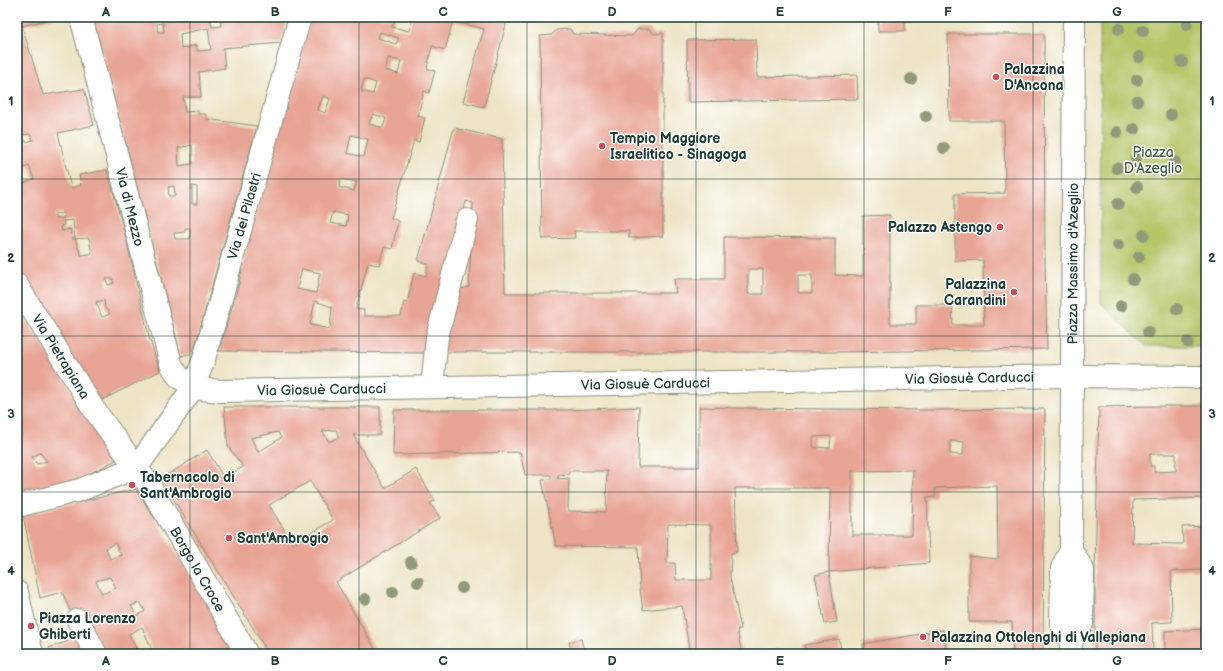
<svg xmlns="http://www.w3.org/2000/svg" width="1223" height="671" font-family="'Balsamiq Sans',sans-serif">
  <style>
    .green { fill: #b5c568; stroke: #6a814e }
    .building { fill: #e8a494; fill-rule: evenodd }
    .lines { fill: none; stroke-linecap: round; stroke-linejoin: round }
    .minor-casing { stroke: #86907c; stroke-width: 24 }
    .minor { stroke: #fff; stroke-width: 22 }
    .tree { fill: #909b7c }
    .grid { fill: none; stroke: #1f3d34; stroke-width: 1; stroke-opacity: 0.55 }
    .poi-dot { fill: #d1495b; stroke: #fff; stroke-width: 1.5 }
    .labels { text-anchor: middle; stroke-width: 3; stroke-linejoin: round; paint-order: stroke }
    .poi-label { font-size: 14px; font-weight: bold; fill: #1f3d34; stroke: #fff; text-anchor: start }
    .park-label { font-size: 14px; fill: #445f41; stroke: #fff }
    .street-label { font-size: 14px; fill: #1f3d34; stroke: #fff }
    .neatline { fill: none; stroke: #1f3d34; stroke-width: 1.5 }
    .grid-label { font-size: 13px; text-anchor: middle; font-weight: bold; fill: #1f3d34 }
  </style>
  <rect width="100%" height="100%" fill="#fff"/>
  <filter id="ink" filterUnits="userSpaceOnUse"><feTurbulence type="fractalNoise" baseFrequency=".025" numOctaves="2"/><feDisplacementMap in="SourceGraphic" scale="8" xChannelSelector="R" yChannelSelector="G"/><feConvolveMatrix kernelMatrix="1 2 1 2 8 2 1 2 1" color-interpolation-filters="sRGB"/></filter>
  <filter id="wash" filterUnits="userSpaceOnUse"><feTurbulence type="fractalNoise" baseFrequency=".012" numOctaves="4" result="noise"/><feDisplacementMap in="SourceGraphic" scale="16" xChannelSelector="R" yChannelSelector="G"/><feGaussianBlur stdDeviation="0.9" result="paint"/><feColorMatrix in="noise" values="0 0 0 0 0 0 0 0 0 0 0 0 0 0 0 0 0 1.4 0 .05"/><feComposite in="paint" operator="in"/></filter>
  <g filter="url(#wash)">
    <rect width="100%" height="100%" fill="#ede4c5"/>
    <path class="green" d="M1100,17H1206V346H1146L1101,303Z"/>
    <g id="blocks">
      <path class="building" d="M17,17H58L22,26L43,95L84,89L94,125L58,133L71,188L81,185L79,175L107,170L125,234L149,337L160,371L98,402L17,270V186L34,179L29,166L17,171ZM30,134L33,140L26,142L22,135ZM63,213L64,218L55,219V214ZM73,220L75,239H72L70,229L62,231L61,226L64,225L63,221ZM89,238L92,254L81,255L75,239ZM112,278L114,283L108,285L106,279ZM104,300L105,308L110,314L102,317L96,302Z
        M93,17H210L212,27L221,26L220,17H288L281,43L223,48L225,68L199,72L201,97H183L185,112L198,111V114H206V119L257,126L193,353L181,356ZM163,23L164,32H158L157,24ZM208,28L211,50L197,51V45L181,49L180,34ZM192,145V164L179,166L178,148ZM174,186L175,196H169L168,187ZM192,186L197,187V204H192ZM185,228H190V239H175L174,233L185,232Z
        M311,17H396L392,27L409,31L413,17H508L484,107L463,102L484,29L453,21L445,50L432,46L427,68L435,71L429,93L424,91L418,116L425,118L419,142L414,140L391,218L398,221L392,249L384,247L379,265L368,263L356,309L364,310V316H401L404,302L407,303L414,273L426,276L428,264L418,261L454,128L502,139L505,293H676L674,279H724V237L835,238V275L863,276V216L890,215V324H916V305H952L953,325H984L983,260L955,261V194L1005,193L1004,121H949L948,34H1044L1045,259L1047,349L835,352H442L457,290L469,287L473,203L466,201L430,353L219,351L239,283L249,237ZM380,32L399,38L396,44L378,38ZM388,58L401,61L398,74L385,70ZM364,79L376,83L373,94L361,91ZM323,96L330,99L325,113L318,110ZM373,114L386,118L383,128L369,124ZM351,135L368,139L364,157L347,153ZM341,179L357,182L354,191L339,187ZM333,212L348,215L346,226L330,223ZM302,269L320,273L316,293L297,289ZM748,269H763V294H748ZM798,275H812V293H798ZM315,301L332,307L330,329L310,325Z
        M878,17H1016V21H905V31H878Z
        M570,29L573,34L632,36L638,29H649L654,34L663,33V236L629,238V231H574L575,238L542,239L540,36L552,35L556,30Z
        M756,39L757,77L857,75L858,99L688,102L687,40Z
        M17,305L116,460L81,478L57,487L17,495ZM40,453L47,461L37,464L32,457Z
        M1161,406H1206V498L1133,500L1132,543L1183,544L1182,527L1206,526V570L1171,571L1172,622L1152,623L1153,651H1165V631L1206,629V654H1095V571L1099,407ZM1150,454H1176V471L1154,472V466H1150Z
        M224,407H380V435H353L385,488L416,469L435,501L430,503L440,518L336,582L378,654H269L161,479L207,450L224,478L243,467L228,446ZM336,430L339,437L329,442L322,431ZM278,432L281,438L258,452L251,438ZM310,481L333,520L293,544L269,505Z
        M639,407L638,467H699V407L735,408L928,410L1045,409L1043,654H1002L1013,651L1012,622H969V556L998,559L997,486L935,488V498L927,497L929,563L829,572L837,622L825,624L815,575L829,572L830,488H735L737,552L731,553L730,577L741,629H737L742,654H690L682,606L643,610L640,589L638,547L556,546L542,480L551,479V475H525L520,452L393,455L394,410H566ZM831,436L830,448L813,447V437ZM950,441L964,442L963,455L950,454ZM913,470L912,535H852V471ZM569,471H607L606,512L568,511L569,478L558,479V475L569,474ZM668,524L711,525V580H676L675,563H667Z
        M136,489L172,546L238,654H154L142,627L129,634L139,654H101L73,617L62,592L40,598L23,515ZM115,543L121,555L110,559L106,548ZM110,577L116,588L102,594L96,581ZM140,602L145,611L137,616L131,606Z
        M943,630L947,654H864L863,644Z
        M84,635L94,654H51L49,648Z
        M581,639L585,654H572L569,642Z
        M839,639L842,654H806L804,645Z
        M778,649L779,654H756V653Z"/>
    </g>
  </g>
  <g filter="url(#ink)">
    <use href="#blocks" fill-opacity="0" stroke="#86907c" stroke-width="1"/>
    <g class="lines">
      <g class="minor-casing">
        <g id="minor">
          <path id="s1" d="M300,17L204,359L193,388L220,391L1072,376L1206,377"/>
          <path id="s2" d="M17,285L93,408L149,485L247,654"/>
          <path d="M432,387L437,337L467,220"/>
          <path d="M17,506L80,490L137,467L193,388L178,376L171,364L81,17"/>
          <path d="M17,592L26,630"/>
          <path d="M78,620L96,654"/>
          <path d="M17,633L26,630L32,654"/>
          <path d="M1071,642L1082,624L1083,570L1071,550"/>
          <path id="s3" d="M1071,654V642L1061,623L1062,568L1071,550L1074,17"/>
        </g>
      </g>
      <use href="#minor" class="minor"/>
    </g>
    <g class="tree">
      <circle cx="1187" cy="25" r="6"/>
      <circle cx="1119" cy="29" r="6"/>
      <circle cx="1143" cy="31" r="6"/>
      <circle cx="1139" cy="57" r="6"/>
      <circle cx="1182" cy="62" r="6"/>
      <circle cx="911" cy="79" r="6"/>
      <circle cx="1137" cy="80" r="6"/>
      <circle cx="1137" cy="101" r="6"/>
      <circle cx="1171" cy="115" r="6"/>
      <circle cx="926" cy="116" r="6"/>
      <circle cx="1134" cy="129" r="6"/>
      <circle cx="1117" cy="132" r="6"/>
      <circle cx="944" cy="148" r="6"/>
      <circle cx="1136" cy="158" r="6"/>
      <circle cx="1175" cy="162" r="6"/>
      <circle cx="1117" cy="168" r="6"/>
      <circle cx="1137" cy="187" r="6"/>
      <circle cx="1118" cy="204" r="6"/>
      <circle cx="1144" cy="235" r="6"/>
      <circle cx="1118" cy="245" r="6"/>
      <circle cx="1139" cy="257" r="6"/>
      <circle cx="1133" cy="279" r="6"/>
      <circle cx="1121" cy="306" r="6"/>
      <circle cx="1177" cy="309" r="6"/>
      <circle cx="1148" cy="332" r="6"/>
      <circle cx="1188" cy="342" r="6"/>
      <circle cx="411" cy="562" r="6"/>
      <circle cx="418" cy="582" r="6"/>
      <circle cx="462" cy="588" r="6"/>
      <circle cx="393" cy="592" r="6"/>
      <circle cx="365" cy="599" r="6"/>
    </g>
  </g>
  <path class="grid" d="M190,17V654M359,17V654M527,17V654M696,17V654M864,17V654M1033,17V654M17,179H1206M17,336H1206M17,492H1206"/>
  <g class="poi-dot">
    <circle cx="996" cy="77" r="4"/>
    <circle cx="602" cy="146" r="4"/>
    <circle cx="1000" cy="227" r="4"/>
    <circle cx="1014" cy="292" r="4"/>
    <circle cx="132" cy="485" r="4"/>
    <circle cx="229" cy="538" r="4"/>
    <circle cx="31" cy="626" r="4"/>
    <circle cx="923" cy="637" r="4"/>
  </g>
  <g class="labels">
    <g class="poi-label">
      <text x="1004" y="74">Palazzina<tspan x="1004" dy="16">D'Ancona</tspan></text>
      <text x="610" y="143">Tempio Maggiore<tspan x="610" dy="16">Israelitico - Sinagoga</tspan></text>
      <text x="992" y="232" text-anchor="end">Palazzo Astengo</text>
      <text x="1006" y="289" text-anchor="end">Palazzina<tspan x="1006" dy="16">Carandini</tspan></text>
      <text x="140" y="482">Tabernacolo di<tspan x="140" dy="16">Sant'Ambrogio</tspan></text>
      <text x="237" y="543">Sant'Ambrogio</text>
      <text x="39" y="623">Piazza Lorenzo<tspan x="39" dy="16">Ghiberti</tspan></text>
      <text x="931" y="642">Palazzina Ottolenghi di Vallepiana</text>
    </g>
    <g class="park-label">
      <text x="1153" y="157">Piazza<tspan x="1153" dy="16">D'Azeglio</tspan></text>
    </g>
    <g class="street-label">
      <text transform="translate(130 207) rotate(76)" y="5">Via di Mezzo</text>
      <text transform="translate(244 216) rotate(-74)" y="5">Via dei Pilastri</text>
      <text dy="5" stroke="none"><textPath href="#s3" startOffset="395">Piazza Massimo d'Azeglio</textPath></text>
      <text dy="5" stroke="none"><textPath href="#s2" startOffset="84">Via Pietrapiana</textPath></text>
      <text dy="5" stroke="none"><textPath href="#s1" startOffset="1163">Via Giosuè Carducci</textPath></text>
      <text dy="5" stroke="none"><textPath href="#s1" startOffset="839">Via Giosuè Carducci</textPath></text>
      <text dy="5" stroke="none"><textPath href="#s1" startOffset="515">Via Giosuè Carducci</textPath></text>
      <text dy="5" stroke="none"><textPath href="#s2" startOffset="337">Borgo la Croce</textPath></text>
    </g>
  </g>
  <rect width="1223" height="671" fill="none" stroke="#fff" stroke-width="44"/>
  <rect x="22" y="22" width="1179" height="627" class="neatline"/>
  <g class="grid-label">
    <text x="106" y="16">A</text>
    <text x="275" y="16">B</text>
    <text x="443" y="16">C</text>
    <text x="612" y="16">D</text>
    <text x="780" y="16">E</text>
    <text x="948" y="16">F</text>
    <text x="1117" y="16">G</text>
    <text x="11" y="105">1</text>
    <text x="1212" y="105">1</text>
    <text x="11" y="262">2</text>
    <text x="1212" y="262">2</text>
    <text x="11" y="418">3</text>
    <text x="1212" y="418">3</text>
    <text x="11" y="575">4</text>
    <text x="1212" y="575">4</text>
    <text x="106" y="665">A</text>
    <text x="275" y="665">B</text>
    <text x="443" y="665">C</text>
    <text x="612" y="665">D</text>
    <text x="780" y="665">E</text>
    <text x="948" y="665">F</text>
    <text x="1117" y="665">G</text>
  </g>
</svg>
